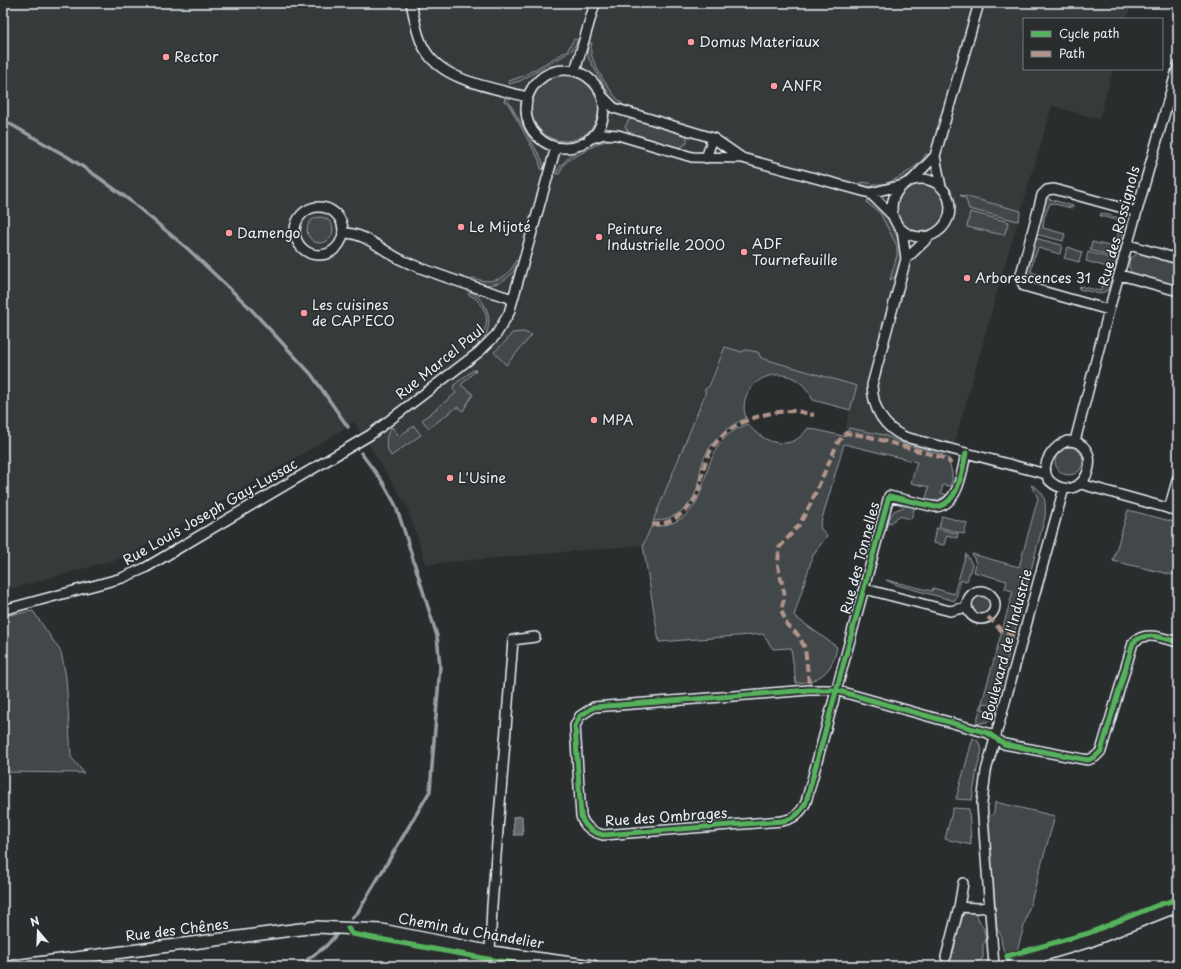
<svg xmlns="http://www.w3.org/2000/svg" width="1181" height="969" font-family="'Playpen Sans',sans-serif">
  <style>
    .built { fill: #363a3b }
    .green { fill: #424648; stroke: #959ca0 }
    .water { fill: #63686b; stroke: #989fa3 }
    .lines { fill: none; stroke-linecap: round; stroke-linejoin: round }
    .stream { stroke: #989fa3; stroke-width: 3.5 }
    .minor-casing { stroke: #e8f1f8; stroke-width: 12 }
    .tertiary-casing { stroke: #e8f1f8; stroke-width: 14 }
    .minor { stroke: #2a2d2e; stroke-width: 9 }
    .tertiary { stroke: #2a2d2e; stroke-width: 11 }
    .quiet { stroke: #b2968c; stroke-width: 4; stroke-dasharray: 8 4; stroke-linecap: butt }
    .cycleway-casing { stroke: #2a2d2e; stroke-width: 8 }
    .cycleway { stroke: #56b35d; stroke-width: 5 }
    .poi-dot { fill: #ff9aa2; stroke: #2a2d2e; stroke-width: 1.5 }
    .labels { text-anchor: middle; stroke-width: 3; stroke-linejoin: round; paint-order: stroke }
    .poi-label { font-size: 14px; fill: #e8f1f8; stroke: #2a2d2e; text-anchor: start }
    .street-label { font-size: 14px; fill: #e8f1f8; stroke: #2a2d2e }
  </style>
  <rect width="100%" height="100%" fill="#2a2d2e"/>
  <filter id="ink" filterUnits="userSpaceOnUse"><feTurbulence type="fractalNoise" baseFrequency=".025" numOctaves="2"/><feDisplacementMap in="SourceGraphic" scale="8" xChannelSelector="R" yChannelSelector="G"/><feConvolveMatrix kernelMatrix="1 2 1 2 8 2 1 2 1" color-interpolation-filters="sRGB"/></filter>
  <g filter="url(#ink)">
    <path class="built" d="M3,3H1132L1127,19H1024V69H1113L1099,119L1052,106L1008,254L949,462L843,436L856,386L725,347L705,389L643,545L426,564L407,506L354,422L326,440L125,557L3,591Z"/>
    <path class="green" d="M574,39L578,40L573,49L565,55L520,81L509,84V81L523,76L567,51Z
      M589,43H592C591,47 590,52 592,56C595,68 613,97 623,104L622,107L610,96L589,59L587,53Z
      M531 107a34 34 0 1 1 68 0a34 34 0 1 1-68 0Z
      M505,98L510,104L542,160L544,170L541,169L539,160L510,107L504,101Z
      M633,118L684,132L687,137V143L678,149L630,134L625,127L628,121Z
      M610,138L609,140L599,143L569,160L564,164L559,174H556C562,157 593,139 610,138Z
      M926,154L929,155C924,161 919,170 912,174C897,183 876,193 859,183C866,181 873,185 881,184C892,184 921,165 926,154Z
      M897 208a24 24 0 1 1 48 0a24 24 0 1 1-48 0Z
      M960,195L1021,211L1018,221L969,209L966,199Z
      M1046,198L1073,206L1072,208L1050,203L1044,218L1043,228L1065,234L1063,241L1035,234Z
      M868,200C884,208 900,235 901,253C901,261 897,270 895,277L890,280L897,255V246L880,213L867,203Z
      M970,212L1009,222L1004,235L967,227Z
      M1101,213L1122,219L1125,223L1117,258L1090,250L1092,242L1113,247L1116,239H1117L1121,221L1100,216Z
      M307 230a13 13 0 1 1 26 0a13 13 0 1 1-26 0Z
      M1035,238L1062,245L1060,254L1038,248L1035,256H1034L1031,272L1051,278L1050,281L1025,275Z
      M1068,247L1082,252L1079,262L1064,258Z
      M1088,252L1117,260L1108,290L1100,294L1079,289L1080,286L1100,291L1106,276L1105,275L1107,267L1086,261Z
      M1138,253H1144L1178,263V286L1134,274L1129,268V260Z
      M516,260L519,261C511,282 493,289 472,282L473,278C492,285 509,279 516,260Z
      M471,292C491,303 495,328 479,345L476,341C494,326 487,303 468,294Z
      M523,332L532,335L506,365L494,352L506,341L512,333Z
      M725,347L742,352L746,350L758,352L761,358L857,386L850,410L813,400C792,353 733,379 746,418C728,426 712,440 704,458C700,467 700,478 697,488C692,508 673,520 653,521L705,394V389L709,386Z
      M473,370H476L461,385L473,394L463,411L457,407L429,428L422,420L456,393L453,389L454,385Z
      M748,424C763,444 792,453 808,428L843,436L847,434L849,428L884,435L902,443L943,455L952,463H949C952,471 954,478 950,486L943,485L941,493L948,495L937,500L925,501L929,487L911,483L917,462L844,444L820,526L821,529L827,536L813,555L794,616L837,647C833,671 820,682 796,683L791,648L773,649L763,634L659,642L643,545L651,527C727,522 684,446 748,424Z
      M414,426L421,435L391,456C385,447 384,436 392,427L399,436Z
      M1055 461a14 14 0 1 1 28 0a14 14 0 1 1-28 0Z
      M1031,485C1046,491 1046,502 1045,517L995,706L984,703L982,709L993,712L991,721L976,724L1013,591L1005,589L1007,581L974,572L976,563L972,554L1019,567L1038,498Z
      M905,506H915L911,519L899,516L891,523L887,522L894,511Z
      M1128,510L1178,523V576L1113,561Z
      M942,516L967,523L964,534L939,527Z
      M936,528L958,534L957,538L947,535L944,545L933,543Z
      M966,554L972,564L967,581L961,580L955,601L897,585L886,580L932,591L933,588L954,594Z
      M972 605a9 9 0 1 1 18 0a9 9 0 1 1-18 0Z
      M33,611L61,652L66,677L71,757L84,773L3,772V616Z
      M973,738L978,741L982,750L977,769L972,800L956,799Z
      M995,802L1055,816L1017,951L1006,954C999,946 1004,936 997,929L989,829L988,818L994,813Z
      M953,808L969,809L971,845L945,839Z
      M974,911L984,929L986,941L983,945V958L974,965L949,966L952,933L960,926L964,912Z"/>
    <path class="water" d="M522,816L523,835H514L513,817Z"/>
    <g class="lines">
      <path class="stream" d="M3,120L68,157L98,177L128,199L188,249L248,306L311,374L348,427
        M352,918L358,912L430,791L440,666L437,636L404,530L395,504L382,481L361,453
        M299,966L326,946L337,934"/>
      <g class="minor-casing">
        <path id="minor" d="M411,3C415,20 417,39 427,53C446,82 496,88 527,97
          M526 109a39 39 0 1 1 78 0a39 39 0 1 1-78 0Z
          M575,71L595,3
          M601,95L614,108L713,138L742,158
          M589,139L604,134L618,135L692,157L742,158L870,193L903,185
          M706,158L713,138
          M892 208a29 29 0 1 1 58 0a29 29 0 1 1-58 0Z
          M911,181L935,156
          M941,187L935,156L979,3
          M870,193L893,216
          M295 231a24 24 0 1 1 48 0a24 24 0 1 1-48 0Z
          M902,230L906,259L872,385C873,409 883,427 905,437L1046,474
          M343,233C369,233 383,253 406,262C441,277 477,288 513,299
          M1129,245L1178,259
          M906,259L931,235
          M1120,275L1178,291
          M1109,310L1024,286L1020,278L1042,195L1047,190L1054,189L1137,212
          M1067,441C1105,440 1090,501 1057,486C1034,475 1049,448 1067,441Z
          M1075,441L1109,310L1178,66
          M966,453C962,471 959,505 935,507L889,496L806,802C801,813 794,819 782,821L603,835C592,832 584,827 581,816L575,726L580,716L594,707L809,690H835L988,733L1004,744L1088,760L1095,757L1101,751L1133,643C1145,630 1162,638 1178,642
          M1081,484L1178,511
          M1169,509L1178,477
          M865,589L950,611L967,607
          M967 605a14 14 0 1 1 28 0a14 14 0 1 1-28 0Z
          M3,610L122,578L145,568L370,435L479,352L496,335L509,313L556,147
          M959,907L963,883
          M490,952L492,906L513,640L535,637
          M1040,956L1041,966
          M946,957L959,907L978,908L989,907
          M499,966V953
          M994,966L982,803L986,771L1064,488"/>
      </g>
      <g class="tertiary-casing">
        <path id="tertiary" d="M14,966L316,927L382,930L492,952L593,966
          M1007,966L1090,941L1178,906"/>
      </g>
      <use href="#minor" class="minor"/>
      <use href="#tertiary" class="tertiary"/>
      <path class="quiet" d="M652,524C662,525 669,522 677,517C706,497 696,483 708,456C721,425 762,411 793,411C800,411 807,414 814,415
        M988,617L1002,631L1016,636
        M809,683L805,648L798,635L787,625L781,609L785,596L778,566L779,548L799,525L810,505L838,442L846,433L867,436L940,457L948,460L951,464"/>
      <g class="cycleway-casing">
        <path id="cycleway" d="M966,453C962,471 959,505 935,507L889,496L806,802C801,813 794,819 782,821L603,835C592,832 584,827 581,816L575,726L580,716L594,707L809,690H835L988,733L1004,744L1088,760L1095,757L1101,751L1133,643C1145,630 1162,638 1178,642
          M348,928L352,934L499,961L542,966
          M1010,966L1007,956L1089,933L1158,905L1178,899"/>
      </g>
      <use href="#cycleway" class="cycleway"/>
    </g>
  </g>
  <g class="poi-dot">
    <circle cx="691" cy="42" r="4"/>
    <circle cx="166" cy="57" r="4"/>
    <circle cx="774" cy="86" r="4"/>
    <circle cx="461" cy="227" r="4"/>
    <circle cx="229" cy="233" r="4"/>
    <circle cx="599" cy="237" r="4"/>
    <circle cx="744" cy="252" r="4"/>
    <circle cx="967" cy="278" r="4"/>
    <circle cx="304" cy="313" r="4"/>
    <circle cx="594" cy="420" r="4"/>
    <circle cx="450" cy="478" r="4"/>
  </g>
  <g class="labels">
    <g class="poi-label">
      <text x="699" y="47">Domus Materiaux</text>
      <text x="174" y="62">Rector</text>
      <text x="782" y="91">ANFR</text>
      <text x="469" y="232">Le Mijoté</text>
      <text x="607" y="234">Peinture<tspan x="607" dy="16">Industrielle 2000</tspan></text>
      <text x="237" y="238">Damengo</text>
      <text x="752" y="249">ADF<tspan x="752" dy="16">Tournefeuille</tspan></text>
      <text x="975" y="283">Arborescences 31</text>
      <text x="312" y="310">Les cuisines<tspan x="312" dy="16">de CAP'ECO</tspan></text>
      <text x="602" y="425">MPA</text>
      <text x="458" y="483">L'Usine</text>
    </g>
    <g class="street-label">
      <text transform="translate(1119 226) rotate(-75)" y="5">Rue des Rossignols</text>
      <text transform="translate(440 362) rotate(-39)" y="5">Rue Marcel Paul</text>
      <text transform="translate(210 512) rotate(-30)" y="5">Rue Louis Joseph Gay-Lussac</text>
      <text transform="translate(860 558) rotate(-75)" y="5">Rue des Tonnelles</text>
      <text transform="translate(1007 645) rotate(-75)" y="5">Boulevard de l'Industrie</text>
      <text transform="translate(666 817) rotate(-4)" y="5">Rue des Ombrages</text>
      <text transform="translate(177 930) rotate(-7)" y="5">Rue des Chênes</text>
      <text transform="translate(471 931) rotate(10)" y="5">Chemin du Chandelier</text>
    </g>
  </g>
  <rect width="1181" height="969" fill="none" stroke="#2a2d2e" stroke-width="16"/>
  <rect x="8" y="8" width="1165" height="953" fill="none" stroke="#e8f1f8" stroke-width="1.5" filter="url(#ink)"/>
  <rect x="1023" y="18" width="140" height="52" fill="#2a2d2e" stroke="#767b7f"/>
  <rect x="1031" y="31" width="20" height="6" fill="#56b35d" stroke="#767b7f"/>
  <text x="1059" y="38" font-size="12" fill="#e8f1f8">Cycle path</text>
  <rect x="1031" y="51" width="20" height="6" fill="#b2968c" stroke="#767b7f"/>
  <text x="1059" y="58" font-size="12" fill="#e8f1f8">Path</text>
  <g transform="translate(38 931) rotate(341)" stroke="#2a2d2e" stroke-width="3" paint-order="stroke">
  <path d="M0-3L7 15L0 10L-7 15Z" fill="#e8f1f8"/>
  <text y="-6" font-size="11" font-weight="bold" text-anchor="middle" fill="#e8f1f8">N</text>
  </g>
</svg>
